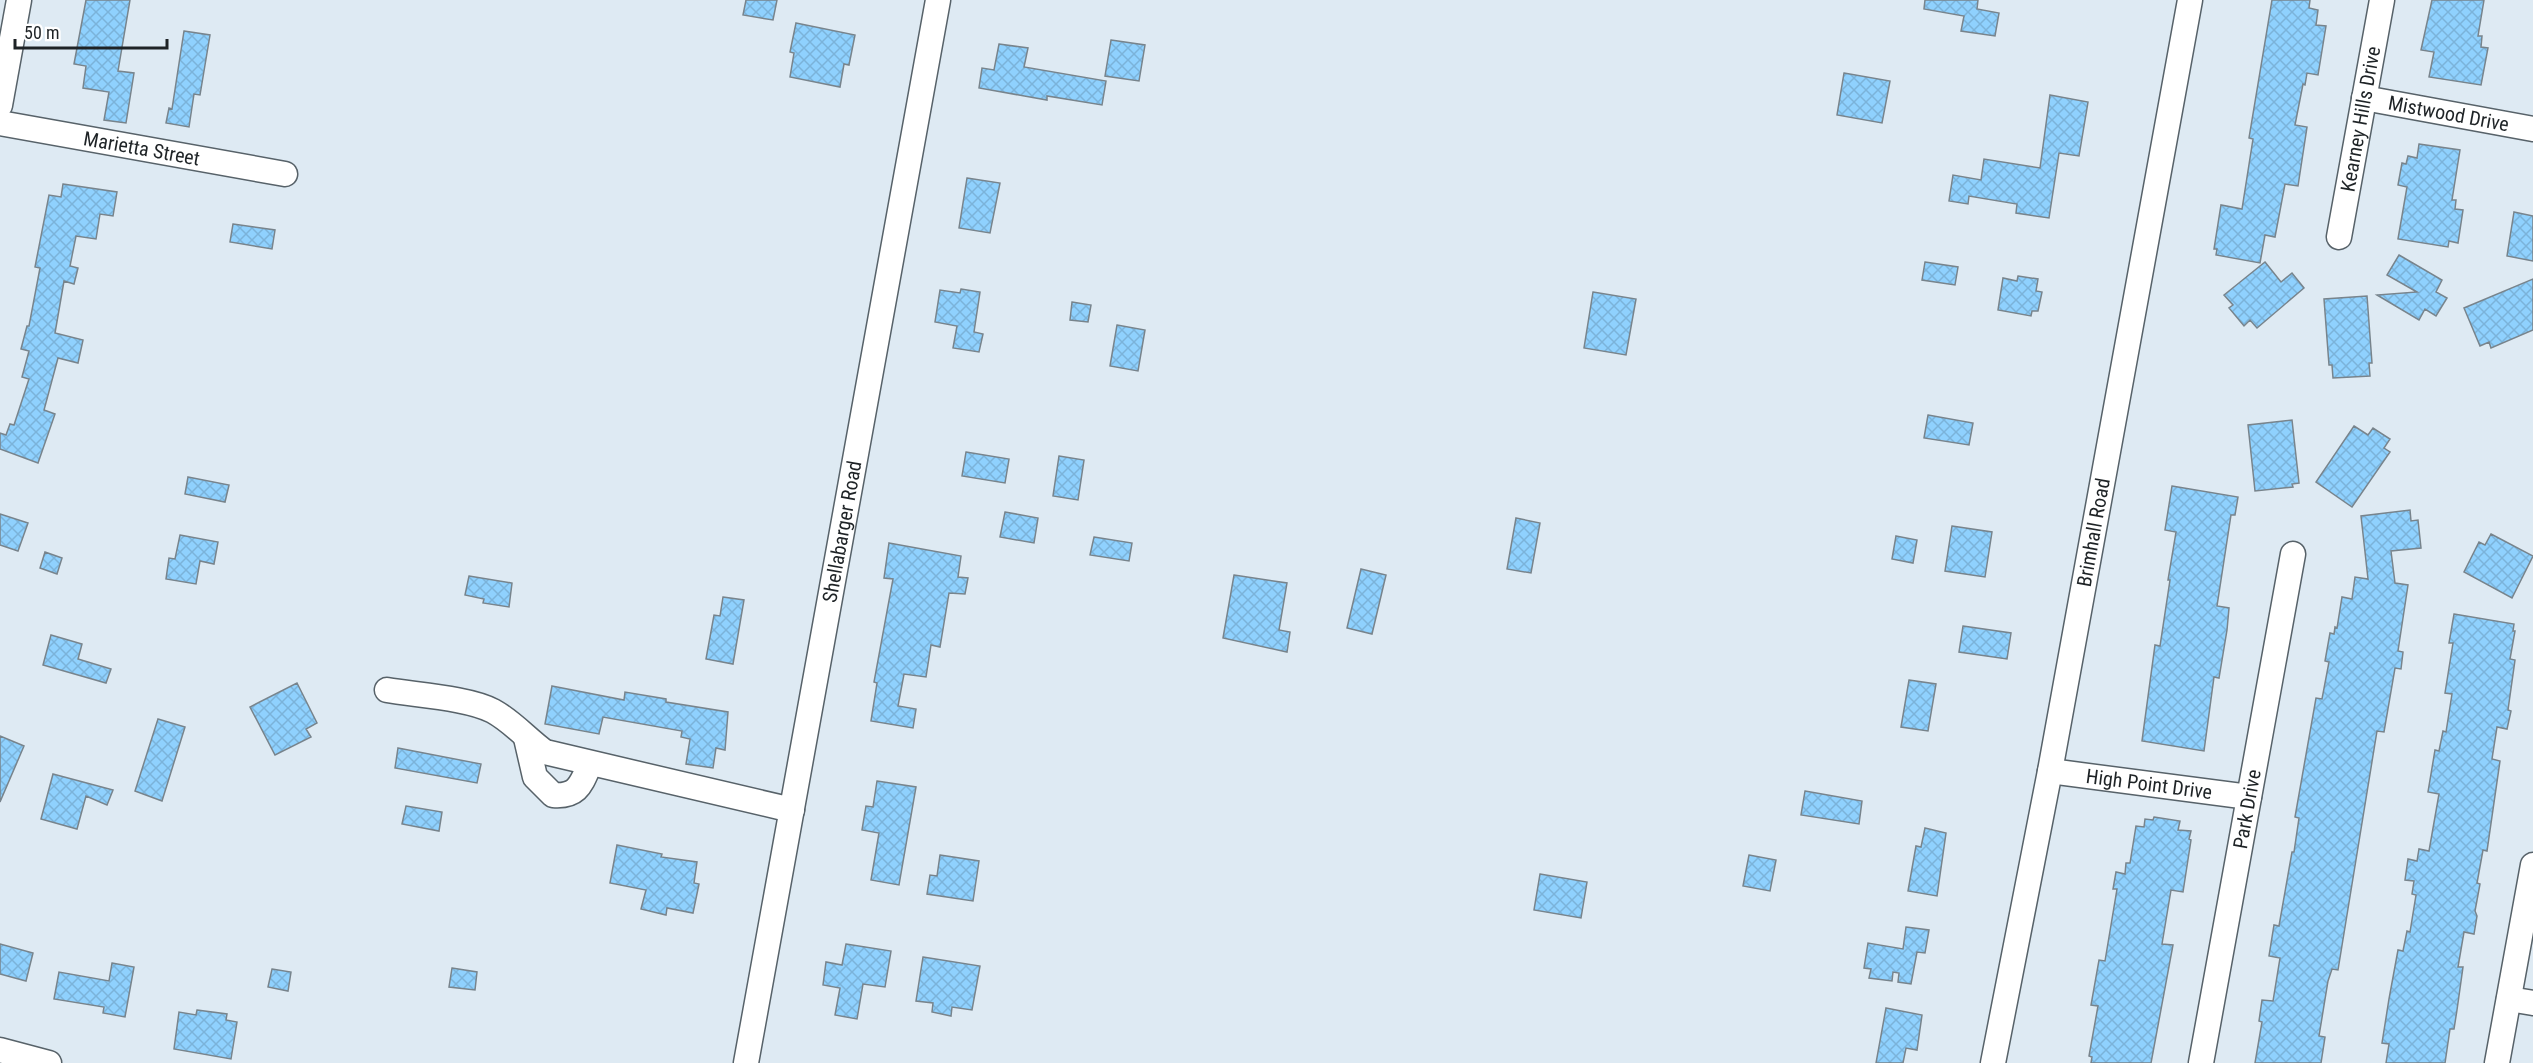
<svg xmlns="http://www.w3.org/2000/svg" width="2533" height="1063" font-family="'Roboto Condensed',sans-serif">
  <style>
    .building { fill: url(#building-cross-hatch); stroke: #78848c; stroke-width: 1.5 }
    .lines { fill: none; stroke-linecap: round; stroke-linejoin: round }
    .minor-casing { stroke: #576269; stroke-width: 27 }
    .minor { stroke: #fff; stroke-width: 24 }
    .labels { text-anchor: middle; stroke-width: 6; stroke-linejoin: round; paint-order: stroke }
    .street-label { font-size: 20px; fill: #1e2326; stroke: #fff }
  </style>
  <defs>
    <pattern id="building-cross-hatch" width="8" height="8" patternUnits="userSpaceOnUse" patternTransform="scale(1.5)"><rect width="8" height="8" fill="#8fd1fe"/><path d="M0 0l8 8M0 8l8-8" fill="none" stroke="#7bb3da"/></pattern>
  </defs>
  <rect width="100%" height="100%" fill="#deeaf3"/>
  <path class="building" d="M86,0H130L118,71L134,73L126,123L104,120L109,92L83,88L86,66L74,64Z
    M746,0H777L773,20L743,15Z
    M1925,0H1978L1977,9L1999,13L1995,36L1961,31L1964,16L1924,9Z
    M2272,0H2310L2309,8L2318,10L2316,25L2326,26L2318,75L2307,73L2305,85L2303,84L2295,125L2307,127L2298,186L2285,184L2275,237L2265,235L2260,263L2216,255L2217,249H2214L2221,205L2242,209L2253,139L2249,138Z
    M2432,0H2484L2478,36H2482L2481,47L2488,48L2481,85L2429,77L2434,52L2421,50Z
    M796,23L855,35L849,65L844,64L840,87L790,77L794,53L790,52Z
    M184,31L210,35L200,95L194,94L189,127L166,123L169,108L172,109Z
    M1111,40L1145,45L1139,81L1105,76Z
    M999,44L1028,48L1024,67L1106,81L1102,105L1047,96V100L979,88L982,68L994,70Z
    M1844,73L1890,81L1882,123L1837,115Z
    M2050,95L2088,102L2079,156L2059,153L2049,218L2016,213L2017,204L1969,196L1968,204L1949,201L1953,175L1981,180L1984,159L2040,168Z
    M2419,144L2460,150L2452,200H2456L2455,209L2463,210L2458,243L2449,241L2448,247L2398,239L2407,187L2398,185L2402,163L2406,164L2408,156L2417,158Z
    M967,178L1000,183L990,233L959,228Z
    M63,184L117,192L113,216L100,214L96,239L76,236L70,266L78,268L74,284L64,281L55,333L83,340L78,363L58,358L44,410L55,414L38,463L0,449V433L6,435L10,424L14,425L29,379L22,377L29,351L21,349L27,326H29L40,268L35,267L49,195L61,197Z
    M2514,212L2533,216V261L2507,256Z
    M233,224L275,230L272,249L230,242Z
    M2399,255L2442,280L2436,292L2447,298L2436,316L2425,309L2419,320L2377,295L2417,292L2387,275Z
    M1925,262L1958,267L1955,285L1922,280Z
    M2265,262L2281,282L2292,273L2304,288L2257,328L2250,320L2244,326L2229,308L2233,305L2224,295Z
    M2018,276L2038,279L2036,291L2042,292L2038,311H2032L2031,316L1998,310L2003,278L2017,281Z
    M2533,279V330L2491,348L2489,342L2480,346L2464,308Z
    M961,289L980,292L974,332L983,334L979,352L953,348L957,326L935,322L940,290L960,293Z
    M1593,292L1636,299L1626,355L1584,348Z
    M2367,296L2372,363H2369L2370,376L2333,378L2332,365H2329L2324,299Z
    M1072,302L1091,305L1088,322L1070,320Z
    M1117,325L1145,330L1138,371L1110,366Z
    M1928,415L1973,423L1969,445L1924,438Z
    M2292,420L2299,483L2292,484L2293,487L2255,491L2248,425Z
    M2354,426L2368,435L2373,428L2390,439L2384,448L2390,452L2352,507L2316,482Z
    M966,452L1009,459L1005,483L962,476Z
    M1059,456L1084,460L1078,500L1053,496Z
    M188,477L229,485L225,502L185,494Z
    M2172,486L2238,497L2235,515H2231L2217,606L2229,608L2227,630L2219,678L2214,677L2204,751L2142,741L2155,645L2160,646L2170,580H2168L2176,532L2165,530Z
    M2410,510L2411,521L2418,520L2421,548L2391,551L2395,583L2408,585L2398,651L2403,652L2401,669L2395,668L2384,732L2377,731L2338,970L2332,969L2328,981L2319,1036L2325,1037L2321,1063H2255L2262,1022L2259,1021L2262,1000L2273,1001L2280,958L2269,956L2274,925L2279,926L2292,852H2294L2299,818L2295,817L2316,698L2322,699L2329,662L2325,661L2330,633L2334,634L2335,627L2337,628L2342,597L2352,599L2355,577L2368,579L2361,516Z
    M1005,512L1038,518L1034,543L1000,537Z
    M0,514L28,523L18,551L0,545Z
    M1516,518L1540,523L1531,573L1507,569Z
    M1952,526L1992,532L1985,577L1945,571Z
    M2491,534L2533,556L2512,598L2464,572L2479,542L2485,545Z
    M180,535L218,542L214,564L200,561L196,584L166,579L169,558L175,559Z
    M1896,536L1917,540L1913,563L1892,559Z
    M1094,537L1132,543L1129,561L1090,555Z
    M889,543L961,556L958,577L968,578L965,594L949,593L940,647L931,645L926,677L904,674L898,706L916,709L913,728L871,721L877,683L874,682L893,579L884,578Z
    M45,552L62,558L57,574L40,568Z
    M1361,569L1386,575L1372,634L1347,628Z
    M1234,575L1287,583L1279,630L1290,632L1287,652L1223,638Z
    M469,576L512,583L509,607L483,603L484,599L465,595Z
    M723,597L744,600L733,664L706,659L714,615L720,616Z
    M2454,614L2514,624L2513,631H2515L2510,659L2515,660L2508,710L2511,711L2507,729L2497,727L2492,759L2500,761L2487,851L2483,850L2477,883L2480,884L2475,911L2477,916L2474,934L2464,932L2458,967H2463L2457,1010L2454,1029H2450L2445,1063H2386L2389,1044L2382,1043L2389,999L2398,950L2403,951L2407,931L2410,932L2416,895L2412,894L2414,881L2405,880L2408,859L2417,861L2419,849L2429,851L2439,794L2428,792L2435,750L2439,751L2443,731L2446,732L2452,694L2445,693L2453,643H2449Z
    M1963,626L2011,633L2007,659L1959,652Z
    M51,635L82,644L78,659L111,669L106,683L43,665Z
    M1909,680L1936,684L1928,731L1901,727Z
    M297,683L317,723L306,729L311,737L275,755L250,707Z
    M552,686L624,700L625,692L666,699V702L728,712L725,750L716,748L713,768L686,764L690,739L681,737L682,731L603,717L599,734L545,724Z
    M158,719L185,727L162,801L135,791Z
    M0,736L24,746L0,802Z
    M398,748L481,764L477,783L395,768Z
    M53,774L113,790L107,805L86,796L77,829L41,819Z
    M877,781L916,787L899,885L871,880L879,833L862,830L866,806L873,807Z
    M1805,791L1862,801L1859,824L1801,815Z
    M406,806L442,812L439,831L402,824Z
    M2154,817L2180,821L2178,830L2191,831L2189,839L2191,840L2183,892L2171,890L2162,944L2173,945L2151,1063H2091L2092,1057L2089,1056L2098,1006L2091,1005L2099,960L2105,961L2117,889H2113L2116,872L2125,874L2126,863H2130L2136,826L2144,827L2145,819L2153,820Z
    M1925,828L1946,833L1937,896L1908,891L1916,846L1921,847Z
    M617,845L662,854L661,857L697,862L694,883L699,884L693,913L667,908L666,915L641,909L646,890L610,883Z
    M940,855L979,861L973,901L927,894L930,875L937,876Z
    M1749,855L1776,860L1770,891L1743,886Z
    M1540,874L1587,882L1581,918L1534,910Z
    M1906,927L1929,930L1925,953L1917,952L1911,984L1898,982L1899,973L1893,972L1892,981L1869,978L1871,969L1864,968L1868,943L1903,949Z
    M0,944L33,953L26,981L0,974Z
    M846,944L891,951L885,987L863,984L857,1019L835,1015L840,988L823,985L826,962L842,965Z
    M923,957L980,966L972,1010L952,1007L951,1016L932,1012L933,1003L916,1001Z
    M112,963L134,967L125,1017L103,1013L104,1007L54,999L59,972L109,981Z
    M452,968L477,972L475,990L449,987Z
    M272,969L291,972L288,991L268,987Z
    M1886,1008L1922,1015L1917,1050L1906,1048L1903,1063H1876Z
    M197,1010L227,1014L226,1020L237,1022L231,1059L174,1049L179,1012L196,1015Z"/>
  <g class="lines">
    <g class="minor-casing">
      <g id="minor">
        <path id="s1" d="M2364,98L2533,129"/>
        <path d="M0,105L19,0"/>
        <path id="s2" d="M0,123L285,174"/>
        <path id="s3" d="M2339,237L2382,0"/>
        <path d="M387,690C416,695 469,698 493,711C513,722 527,739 545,752L792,810"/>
        <path d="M526,738L535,777L553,795C578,797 581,784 590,764"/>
        <path id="s4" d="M2050,771L2249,797"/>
        <path d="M2509,999L2533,1003"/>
        <path d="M0,1050L49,1063"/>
        <path id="s5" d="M746,1063L938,0"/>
        <path id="s6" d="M1993,1063L2050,771L2190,0"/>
        <path id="s7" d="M2201,1063L2293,554"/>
        <path d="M2497,1063L2533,865"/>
      </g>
    </g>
    <use href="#minor" class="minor"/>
  </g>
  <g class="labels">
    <g class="street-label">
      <text dy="7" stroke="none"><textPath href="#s1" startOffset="86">Mistwood Drive</textPath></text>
      <text dy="7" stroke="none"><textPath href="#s3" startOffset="120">Kearney Hills Drive</textPath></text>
      <text dy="7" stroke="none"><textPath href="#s2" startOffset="144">Marietta Street</textPath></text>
      <text dy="7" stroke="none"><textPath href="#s5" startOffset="540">Shellabarger Road</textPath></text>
      <text dy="7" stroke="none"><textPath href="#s6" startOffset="540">Brimhall Road</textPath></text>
      <text dy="7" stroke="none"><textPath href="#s4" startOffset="100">High Point Drive</textPath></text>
      <text dy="7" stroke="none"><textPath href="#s7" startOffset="258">Park Drive</textPath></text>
    </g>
  </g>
  <path d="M15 39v9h152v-9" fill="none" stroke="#1e2326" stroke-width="3"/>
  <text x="24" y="39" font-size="18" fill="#1e2326" stroke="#ffffff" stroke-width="4.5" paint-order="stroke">50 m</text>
</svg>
